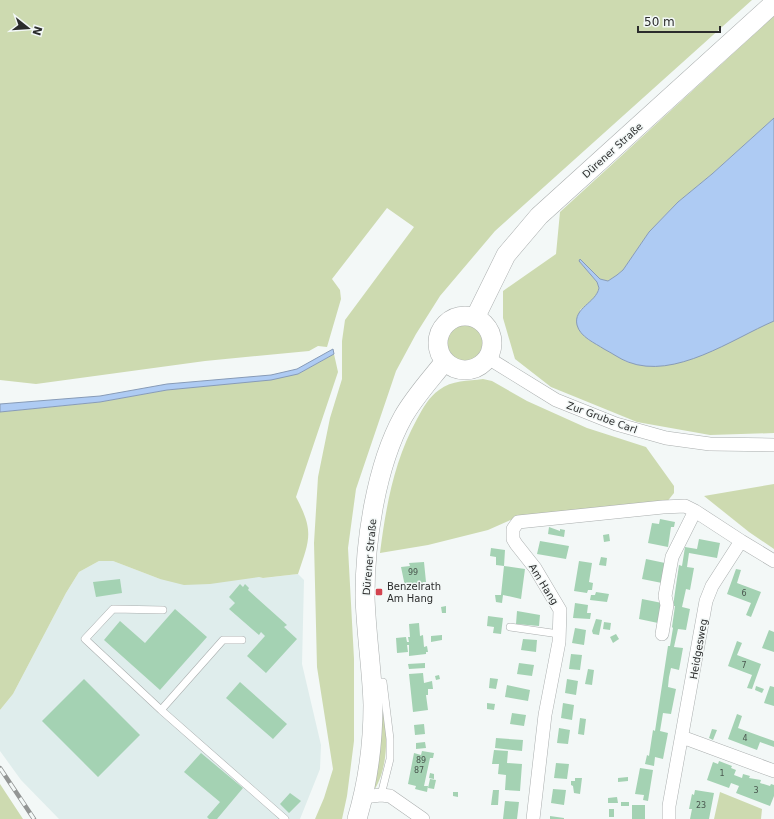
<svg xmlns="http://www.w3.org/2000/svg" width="774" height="819" font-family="'DejaVu Sans',sans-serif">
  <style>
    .built { fill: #dfedec }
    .green { fill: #cddab0 }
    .water { fill: #aecbf3; stroke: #879bb7 }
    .building { fill: #a4d2b3 }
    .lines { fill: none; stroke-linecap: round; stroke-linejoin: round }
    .service-casing { stroke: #aaaeae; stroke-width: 8 }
    .minor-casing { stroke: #aaaeae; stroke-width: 14 }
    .secondary-casing { stroke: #aaaeae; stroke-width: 20 }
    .service { stroke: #fff; stroke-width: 7 }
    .minor { stroke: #fff; stroke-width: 13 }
    .secondary { stroke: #fff; stroke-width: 19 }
    .rail-casing { stroke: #939695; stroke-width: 4.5 }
    .rail { stroke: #f3f8f7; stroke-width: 3; stroke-dasharray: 9; stroke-linecap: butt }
    .poi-dot { fill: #d3434f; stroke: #f3f8f7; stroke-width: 1.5 }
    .labels { text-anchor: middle; stroke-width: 3; stroke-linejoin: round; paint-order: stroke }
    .number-label { font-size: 8px; fill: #49564e }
    .street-label { font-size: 10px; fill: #2b2c2c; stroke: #f3f8f7 }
    .poi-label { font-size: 10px; fill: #2b2c2c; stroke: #f3f8f7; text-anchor: start }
  </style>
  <rect width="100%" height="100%" fill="#f3f8f7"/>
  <path class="built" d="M99,561H113L160,579L259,577L264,578L298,574L304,580L302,664L321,745L320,769L300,819H59L21,780L0,751V710L13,694L66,593L79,572Z"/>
  <path class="green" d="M0,0H752L495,231L440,296L416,334L396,371L356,489L348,548L354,659V741L347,796L342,819H315L324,798L333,769L317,667L314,543L318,477L330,418L342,379V341L345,320L414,227L387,208L332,279L340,290L341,299L327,347L318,346L309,351L205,361L36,384L0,380Z
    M774,16V118L712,174L678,202L649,232L623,270L617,275L608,281L600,279L579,261L597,282L599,288L595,298L580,310V332L589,340L627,362L644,366L667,365L774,321V433L710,435L637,422L551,387L515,359L503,318V291L556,254L560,212Z
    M447 342a19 19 0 1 1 38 0a19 19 0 1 1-38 0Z
    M334,354L338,372L296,497C314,531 310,539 298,574L263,578L259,577L210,584L184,585L160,579L113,561H99L79,572L66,593L13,694L0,710V412L100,402L167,390L298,374Z
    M483,379L492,381L527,401L587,428L646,447L674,486V493L666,503L515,518L488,530L428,545L380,553C386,506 394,461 417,419C423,408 429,397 439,390C452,380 468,381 483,379Z
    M774,484V549L749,532L704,496Z
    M384,708C387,734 389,765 375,789L372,788L380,709Z
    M0,784L23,819H0Z
    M720,792L762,809L761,819H714Z"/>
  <path class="water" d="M774,118V321C732,339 675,380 628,362C620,359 612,353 604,349C595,343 580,337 577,325C573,308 596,303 599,288L597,282L579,261L580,259L600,279L608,281L617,275L623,270L649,232L678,202L712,174Z
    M333,349L334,354L298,374L271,380L167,390L100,402L0,412V404L100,396L167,384L271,375L297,369Z"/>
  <path class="building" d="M660,519L675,522L674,527H671L668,547L648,543L652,523L659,524Z
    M549,527L560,531V529L565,530L564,537L548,534Z
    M609,534L610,541L604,542L603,535Z
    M699,539L720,543L717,558L689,553L687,567L694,568L690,590L686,589L682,607L690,609L686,630L678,629L674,647L683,648L679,670L671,668L669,677L668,687L676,689L671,714L663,713L660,731L668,733L663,759L655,757L654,766L645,764L647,755L649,756L653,730L655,731L668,646H670L673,628L672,627L675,606H673L679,565L682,566L685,547L697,549Z
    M540,541L569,546L566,559L537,554Z
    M491,548L505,550L504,566L525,569L521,599L503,595L502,603L496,602L495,595H501L504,566L496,565V557L490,556Z
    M601,557L607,558L606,566L599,565Z
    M646,559L665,563L662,583L642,579Z
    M579,561L592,563L589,582L593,583L592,590H588L587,593L574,591Z
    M424,562L426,582H423V585L415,586V590L406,591L401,567L410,566L409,563Z
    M736,569L741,570L737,583L761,592L751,617L746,615L751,603L727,594Z
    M120,579L122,593L96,597L93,582Z
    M240,584L243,587L245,584L249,588L248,590L287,625L284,627L297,639L266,673L247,656L265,636L261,632L259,635L229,609L235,603L229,597Z
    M596,592L609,594L607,602L590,600L591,595H595Z
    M642,599L662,603L658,623L639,619Z
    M575,603L588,605L587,613H591L590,619L573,618Z
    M446,606V613H442L441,607Z
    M175,609L207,637L160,690L104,640L120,621L145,643Z
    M517,611L540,615L539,626L516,624Z
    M488,616L503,618L501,634L493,633L494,627L487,626Z
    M596,619L602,620L599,635L593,634L592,631Z
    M604,622L611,623L610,630L603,629Z
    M419,623L420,636L423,635L424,647L427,646L428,652H426V654L409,656V645H407L408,652L397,653L396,638L406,637L407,642H409L408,637H410L409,624Z
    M575,628L586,630L584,645L572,643Z
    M769,630L774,632V652L762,648Z
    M616,634L619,639L613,643L610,637Z
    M442,635V640L431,642V636Z
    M523,639L537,640L536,652L521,650Z
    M737,641L742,643L737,655L761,664L752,689L747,688L752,675L728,666Z
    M571,654L582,655L580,670L569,669Z
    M425,663V668L409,669L408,664Z
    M519,663L534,665L532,676L517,674Z
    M588,669L594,670L592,685L585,684Z
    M423,673L424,683L432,681L433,689H428V695H426L428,710L413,712L409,674Z
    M439,675L440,679L436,680L435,676Z
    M490,678L498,679L496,689L489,688Z
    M84,679L140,735L98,777L42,721Z
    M567,679L578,681L576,695L565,693Z
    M240,682L287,724L273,739L226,698Z
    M507,685L530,690L528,701L505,697Z
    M756,686L764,689L762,693L755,690Z
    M770,686L774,687V706L764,703Z
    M487,703L495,704L494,710L487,709Z
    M563,703L574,705L572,720L561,718Z
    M512,713L526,715L524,726L510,724Z
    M737,714L742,716L738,728L774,741V747L760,742L757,750L728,739Z
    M580,718L586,719L584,735L578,734Z
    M424,724L425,734L415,735L414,725Z
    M559,728L570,730L568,744L557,743Z
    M712,729L717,730L713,740L709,738Z
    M496,738L523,740L522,751L495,748Z
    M425,742L426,748L416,749V743Z
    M494,750L508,751L507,763L522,764L520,791L505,790L506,775L498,774L499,764H492Z
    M422,751L434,753L433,758H430L424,786H428L427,792L415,789L416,786L408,784L414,753L421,755Z
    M201,753L243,788L217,819H209L207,817L220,802L184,772Z
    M719,761L732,766L731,768L736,770L734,775L742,778L743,774L750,776L749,778L761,780L760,783L770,786L771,784L774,785V796L770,806L736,793L739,786L731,783L729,788L707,780L713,762L718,764Z
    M556,763L569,764L567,779L554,778Z
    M640,768L653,770L648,801L643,800L644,795L635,794Z
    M430,773L434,774V779L429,778Z
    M628,777V781L618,782V778Z
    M575,778H582L580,794L574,793L573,786L571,785V781H575Z
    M430,779L436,780L434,789L428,788Z
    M553,789L566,790L564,805L551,803Z
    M493,790H499L498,805H491Z
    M695,790L714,793L709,819H690L692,809H689L692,794L694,795Z
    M453,792H458V797L453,796Z
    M290,793L301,801L289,813L280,804Z
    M617,797L618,803H608V798Z
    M505,801L519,802L517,819H503Z
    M621,802H629V806H621Z
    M632,805H645V819H632Z
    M609,809H614V817H609Z
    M550,816L564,818V819H550Z"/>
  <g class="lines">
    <g class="service-casing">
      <path id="service" d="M163,610L113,609L85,639L161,710L285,819
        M510,627L559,634
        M372,682H383L390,739V759L381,795
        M161,710L223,640H242"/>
    </g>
    <g class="minor-casing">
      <path id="minor" d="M488,358L556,400L616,424L666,438L710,444L774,445
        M741,541L774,561
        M662,634L667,605L665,596L672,557L695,511
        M682,737L774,771
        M363,797L381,795L390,796L423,819
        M533,819L545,715L559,642L560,610L535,568L516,544L513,539V529L518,522L663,507L685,506L695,511L741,541L712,586L706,601L669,806V819"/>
    </g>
    <g class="secondary-casing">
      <path id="secondary" d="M438 343a27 27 0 1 1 54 0a27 27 0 1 1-54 0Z
        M475,318L506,255L539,216L774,3
        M357,819C368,782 373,744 373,705C372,669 366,633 365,596C365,541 376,466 403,417C415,396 431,379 445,361"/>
    </g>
    <use href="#service" class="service"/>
    <use href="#minor" class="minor"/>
    <use href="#secondary" class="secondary"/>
    <g class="rail-casing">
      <path id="rail" d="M0,768L34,819"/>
    </g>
    <use href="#rail" class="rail"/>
  </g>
  <rect class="poi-dot" x="375" y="588" width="8" height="8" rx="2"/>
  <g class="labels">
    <g class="number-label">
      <text x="413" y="575">99</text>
      <text x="744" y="596">6</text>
      <text x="744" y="668">7</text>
      <text x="745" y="741">4</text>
      <text x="421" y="763">89</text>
      <text x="419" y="773">87</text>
      <text x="722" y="776">1</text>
      <text x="756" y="793">3</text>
      <text x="701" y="808">23</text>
    </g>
    <g class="street-label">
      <text transform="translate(612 150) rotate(-42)" y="4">Dürener Straße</text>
      <text transform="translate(602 417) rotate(20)" y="4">Zur Grube Carl</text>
      <text transform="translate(369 557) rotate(-85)" y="4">Dürener Straße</text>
      <text transform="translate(544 584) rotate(58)" y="4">Am Hang</text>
      <text transform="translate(698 649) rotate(-80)" y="4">Heidgesweg</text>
    </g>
    <g class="poi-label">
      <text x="387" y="590">Benzelrath<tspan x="387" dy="12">Am Hang</tspan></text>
    </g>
  </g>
  <g transform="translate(28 28) rotate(107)" stroke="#f3f8f7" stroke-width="3" paint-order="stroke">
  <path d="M0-3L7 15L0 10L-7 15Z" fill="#2b2c2c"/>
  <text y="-6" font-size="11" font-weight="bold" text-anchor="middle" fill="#2b2c2c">N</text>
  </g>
  <path d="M638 26v6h82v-6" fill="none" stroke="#2b2c2c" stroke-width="2"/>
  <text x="644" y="26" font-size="12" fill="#2b2c2c" stroke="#f3f8f7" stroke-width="3" paint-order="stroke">50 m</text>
</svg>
